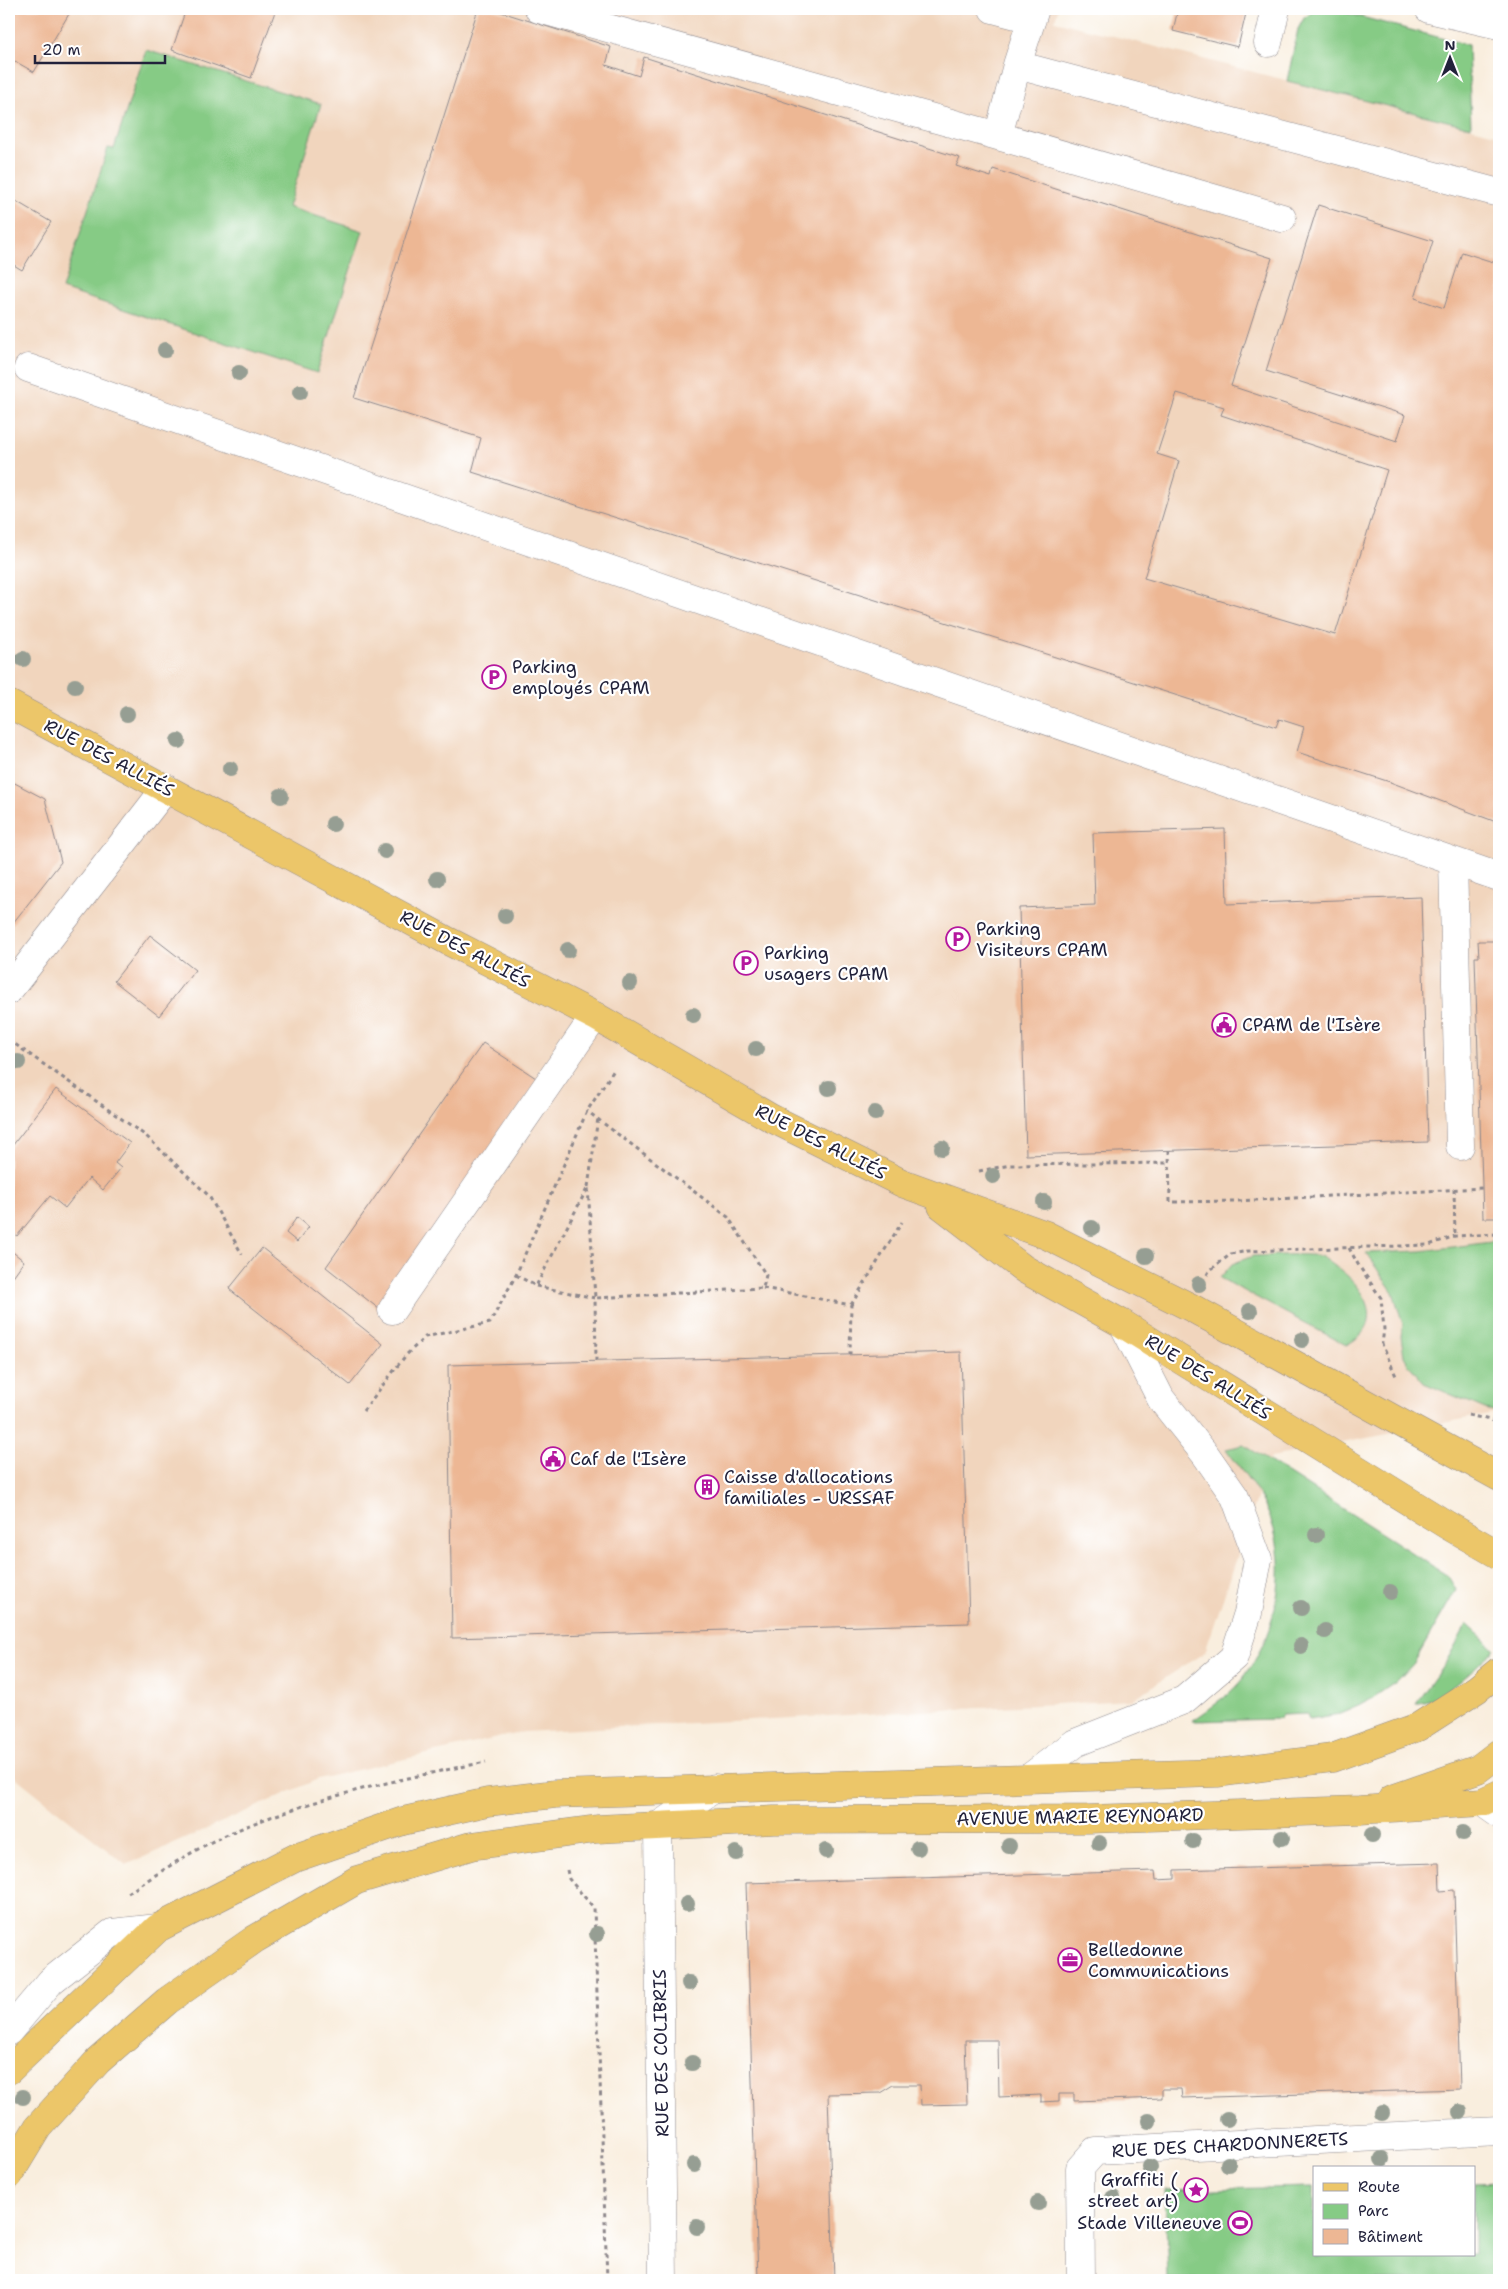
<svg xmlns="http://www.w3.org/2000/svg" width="1508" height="2289" font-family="'Shantell Sans',sans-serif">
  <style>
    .built { fill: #f1d5bd }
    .green { fill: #86cb85; stroke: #547660 }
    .building { fill: #edb794; fill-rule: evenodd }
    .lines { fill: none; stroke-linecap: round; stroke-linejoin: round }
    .minor-casing { stroke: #8e888c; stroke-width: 29 }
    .major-casing { stroke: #8e888c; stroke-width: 29 }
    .path { stroke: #8e888c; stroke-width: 3; stroke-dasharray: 4 4; stroke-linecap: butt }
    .minor { stroke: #fff; stroke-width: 28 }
    .major { stroke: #ecc669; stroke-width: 28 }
    .tree { fill: #969e93 }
    .labels { text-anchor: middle; stroke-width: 4.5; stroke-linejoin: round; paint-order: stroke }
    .poi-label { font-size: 18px; fill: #22223b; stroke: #fff; text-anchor: start }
    .street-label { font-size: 18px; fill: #22223b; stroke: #fff }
  </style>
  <rect width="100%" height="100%" fill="#fff"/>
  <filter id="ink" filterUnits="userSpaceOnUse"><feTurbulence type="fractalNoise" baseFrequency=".02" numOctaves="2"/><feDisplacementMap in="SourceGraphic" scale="10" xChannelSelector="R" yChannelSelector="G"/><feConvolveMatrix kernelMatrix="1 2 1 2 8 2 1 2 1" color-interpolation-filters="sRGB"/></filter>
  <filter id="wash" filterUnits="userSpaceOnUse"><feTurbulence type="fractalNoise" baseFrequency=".0096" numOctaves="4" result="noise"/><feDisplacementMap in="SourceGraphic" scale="20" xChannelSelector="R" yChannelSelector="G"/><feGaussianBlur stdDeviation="1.12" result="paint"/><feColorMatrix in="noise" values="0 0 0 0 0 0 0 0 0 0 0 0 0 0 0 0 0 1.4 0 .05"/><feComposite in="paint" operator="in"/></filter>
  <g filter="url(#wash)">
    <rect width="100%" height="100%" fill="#f9eede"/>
    <path class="built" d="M9,9H1058L1055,21L1499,135V1412L1271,1457L1205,1652L1132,1700L523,1732L318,1779L126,1865L9,1772Z"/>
    <path class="green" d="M1317,9H1331L1468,45L1471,127L1287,81L1298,29L1304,18Z
      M146,50L321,104L288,207L363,231L317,373L62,289L108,148L114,149Z
      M1499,1241V1412L1485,1409L1424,1383L1409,1365L1404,1356L1401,1336L1403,1324L1393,1292L1366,1253L1421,1251Z
      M1253,1256C1270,1256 1303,1253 1319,1256C1324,1257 1330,1263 1335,1266C1364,1286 1390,1323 1346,1345L1220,1278L1232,1264Z
      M1244,1445L1448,1576L1456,1590L1414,1663L1396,1682L1365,1703L1340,1714L1309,1719L1307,1714L1282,1715L1279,1719L1192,1721C1211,1708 1234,1692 1247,1673C1276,1630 1289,1571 1271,1520C1262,1494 1242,1471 1226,1449Z
      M1467,1624L1495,1649C1477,1665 1439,1705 1416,1703L1446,1662Z
      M1499,2182V2280H1168L1165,2190L1314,2187V2255H1474V2183Z"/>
    <g id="blocks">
      <path class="building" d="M9,9H72L34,72L9,58Z
        M186,9H276L251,78L172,50Z
        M478,9H492L611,47L606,65L639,76L644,57L960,158L956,166L991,177L993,169L1272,258L1231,386L1397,441L1405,415L1266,371L1318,205L1433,241L1415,298L1444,308L1462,252L1499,264V823L1390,782L1297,752L1304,727L1279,719L1276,727L472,472L481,438L354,398ZM1177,393L1224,407L1221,415L1387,470L1335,635L1144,578L1179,461L1157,454Z
        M1178,9H1247L1238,47L1173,31Z
        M9,197L51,222L22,270L9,262Z
        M9,780L45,799L61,862L9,928Z
        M1225,829L1227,904L1421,897L1428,1142L1026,1155L1019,908L1095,905L1093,833Z
        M150,935L195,970L159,1016L114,981Z
        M1478,941H1499V1218H1483L1475,957H1479Z
        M483,1043L539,1080L379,1309L326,1267Z
        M56,1089L130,1143L115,1163L121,1168L103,1190L89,1178L65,1208L50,1196L17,1236L9,1230V1150Z
        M297,1217L309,1227L297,1242L286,1233Z
        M262,1248L383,1344L350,1385L229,1289Z
        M9,1249L24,1261L9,1282Z
        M961,1352L969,1623L452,1638L448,1365Z
        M1439,1863L1440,1891L1454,1890L1460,2089L1182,2098L1181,2089H1162V2098L1074,2101V2094H1059V2101L1041,2102V2095L999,2097L998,2040H965L967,2104L921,2105L920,2085H893L880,2093L828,2094L834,2280H758L746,1883L1155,1871L1156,1880L1175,1879V1870Z"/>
    </g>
  </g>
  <g filter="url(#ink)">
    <use href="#blocks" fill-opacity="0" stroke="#8e888c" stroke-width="1"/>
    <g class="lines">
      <g class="minor-casing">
        <path id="minor" d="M539,9L998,136
          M993,9L1032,19
          M1035,9L1017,65L1499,193
          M1429,9L1499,25
          M1268,43L1276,9
          M1017,65L998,136L1282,218
          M28,368L1499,877
          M1453,861L1460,1146
          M9,990L166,788
          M392,1310L595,1016
          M1029,1778L1075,1743L1184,1700L1234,1657L1248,1613L1258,1559L1235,1497L1205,1454L1161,1399L1123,1324
          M1482,1802L1499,1814
          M9,2031L51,1981L112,1933L158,1928
          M663,2280L658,1826L715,1788
          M1081,2280L1080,2168L1095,2151L1499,2131"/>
      </g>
      <g class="major-casing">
        <path id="major" d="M9,704L448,941L595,1016L771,1118L902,1183L1046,1235L1192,1308L1499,1477
          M942,1206L1024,1269L1123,1324L1447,1525L1499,1555
          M1392,1799L1478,1769L1499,1753
          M9,2070L158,1928L295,1858L403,1821L488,1802L555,1794L1217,1773L1332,1758L1418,1727L1477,1689L1499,1671
          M9,2175L38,2127L98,2061L167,2001L255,1939L357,1880L471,1846L597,1829L774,1820L1088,1819L1360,1810L1482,1802L1499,1794"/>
      </g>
      <path class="path" d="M9,1040L146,1136L209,1196L242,1254
        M1169,1150L1170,1202L1237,1201L1482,1188
        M979,1171L1010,1165L1169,1163
        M588,1187L598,1118
        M1454,1189L1455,1236
        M1349,1248L1359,1266L1381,1298L1384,1329L1382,1344L1396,1376
        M516,1275L536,1286L588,1187L595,1298L763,1288L766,1275L728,1217L587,1111
        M1207,1275L1209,1271L1231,1254L1248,1251L1429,1245L1455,1236L1499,1234
        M536,1286L595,1298L596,1361
        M763,1288L851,1305L850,1354
        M851,1305L902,1222
        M363,1411L406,1355L425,1337L490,1323L516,1275L587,1111L614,1070
        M1468,1415L1499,1422
        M567,1870L569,1879L594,1908L607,2280
        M128,1893C160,1872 194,1849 230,1833C312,1798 398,1779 486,1762"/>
      <use href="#minor" class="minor"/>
      <use href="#major" class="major"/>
    </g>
    <g class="tree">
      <circle cx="165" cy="350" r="8"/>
      <circle cx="239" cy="373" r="8"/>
      <circle cx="300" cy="392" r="8"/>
      <circle cx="23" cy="659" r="8"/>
      <circle cx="75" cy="686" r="8"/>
      <circle cx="127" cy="714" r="8"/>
      <circle cx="178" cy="741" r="8"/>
      <circle cx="230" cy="769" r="8"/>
      <circle cx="281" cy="796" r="8"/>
      <circle cx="333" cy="824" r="8"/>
      <circle cx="385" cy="851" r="8"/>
      <circle cx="437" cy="879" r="8"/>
      <circle cx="505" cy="916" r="8"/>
      <circle cx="568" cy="950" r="8"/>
      <circle cx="630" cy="983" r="8"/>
      <circle cx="693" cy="1015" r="8"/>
      <circle cx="756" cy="1049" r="8"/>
      <circle cx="18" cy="1062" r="8"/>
      <circle cx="829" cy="1088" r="8"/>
      <circle cx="875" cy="1113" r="8"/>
      <circle cx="942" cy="1148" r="8"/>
      <circle cx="993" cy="1176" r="8"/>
      <circle cx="1044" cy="1202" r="8"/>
      <circle cx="1092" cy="1228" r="8"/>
      <circle cx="1146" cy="1256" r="8"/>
      <circle cx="1199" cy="1284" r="8"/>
      <circle cx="1250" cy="1311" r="8"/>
      <circle cx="1302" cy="1340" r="8"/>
      <circle cx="1316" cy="1535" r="8"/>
      <circle cx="1390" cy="1592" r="8"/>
      <circle cx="1301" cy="1608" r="8"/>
      <circle cx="1325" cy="1631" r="8"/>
      <circle cx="1301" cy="1646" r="8"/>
      <circle cx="1463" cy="1833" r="8"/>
      <circle cx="1372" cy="1835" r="8"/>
      <circle cx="1282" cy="1838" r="8"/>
      <circle cx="1193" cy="1841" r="8"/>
      <circle cx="1099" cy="1843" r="8"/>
      <circle cx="1009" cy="1846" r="8"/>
      <circle cx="918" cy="1848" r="8"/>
      <circle cx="826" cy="1851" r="8"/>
      <circle cx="736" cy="1853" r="8"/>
      <circle cx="687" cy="1904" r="8"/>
      <circle cx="597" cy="1934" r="8"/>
      <circle cx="689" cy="1983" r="8"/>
      <circle cx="692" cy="2063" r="8"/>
      <circle cx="23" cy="2097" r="8"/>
      <circle cx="1460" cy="2112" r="8"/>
      <circle cx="1382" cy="2113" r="8"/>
      <circle cx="1227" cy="2119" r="8"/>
      <circle cx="1149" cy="2121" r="8"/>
      <circle cx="1382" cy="2159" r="8"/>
      <circle cx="1228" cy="2164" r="8"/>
      <circle cx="694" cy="2165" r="8"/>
      <circle cx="1150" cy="2167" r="8"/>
      <circle cx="1113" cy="2198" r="8"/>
      <circle cx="1038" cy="2203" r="8"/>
      <circle cx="697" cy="2227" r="8"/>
    </g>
  </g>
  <defs>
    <g id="parking-ring" transform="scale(1.25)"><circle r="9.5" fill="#fff" stroke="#b5179e" stroke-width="1.5"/><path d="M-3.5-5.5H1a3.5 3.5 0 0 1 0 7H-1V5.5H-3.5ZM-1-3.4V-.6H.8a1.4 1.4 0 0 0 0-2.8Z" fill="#b5179e"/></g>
    <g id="civic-ring" transform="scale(1.25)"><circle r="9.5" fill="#fff" stroke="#b5179e" stroke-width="1.5"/><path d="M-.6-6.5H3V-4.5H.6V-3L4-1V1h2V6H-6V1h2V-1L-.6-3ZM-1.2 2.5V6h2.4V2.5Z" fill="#b5179e"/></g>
    <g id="building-ring" transform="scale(1.25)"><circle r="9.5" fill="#fff" stroke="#b5179e" stroke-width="1.5"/><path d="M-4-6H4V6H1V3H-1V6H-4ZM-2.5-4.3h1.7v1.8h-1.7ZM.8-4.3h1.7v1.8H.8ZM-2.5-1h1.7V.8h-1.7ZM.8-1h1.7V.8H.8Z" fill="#b5179e"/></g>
    <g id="office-ring" transform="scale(1.25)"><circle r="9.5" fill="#fff" stroke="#b5179e" stroke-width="1.5"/><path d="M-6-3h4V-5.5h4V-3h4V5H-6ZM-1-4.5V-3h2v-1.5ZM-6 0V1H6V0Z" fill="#b5179e"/></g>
    <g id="sight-ring" transform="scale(1.25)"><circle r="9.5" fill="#fff" stroke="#b5179e" stroke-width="1.5"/><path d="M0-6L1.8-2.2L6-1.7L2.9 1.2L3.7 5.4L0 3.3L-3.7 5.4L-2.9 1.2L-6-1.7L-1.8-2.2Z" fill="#b5179e"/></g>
    <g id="stadium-ring" transform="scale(1.25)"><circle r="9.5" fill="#fff" stroke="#b5179e" stroke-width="1.5"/><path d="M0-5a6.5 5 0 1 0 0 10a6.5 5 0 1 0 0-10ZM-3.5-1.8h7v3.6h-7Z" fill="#b5179e"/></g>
  </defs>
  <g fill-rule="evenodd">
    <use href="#parking-ring" x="494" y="677"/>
    <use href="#parking-ring" x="958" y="939"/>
    <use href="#parking-ring" x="746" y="963"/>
    <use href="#civic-ring" x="1224" y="1025"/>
    <use href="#civic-ring" x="553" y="1459"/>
    <use href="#building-ring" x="707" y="1487"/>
    <use href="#office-ring" x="1070" y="1960"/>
    <use href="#sight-ring" x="1196" y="2190"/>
    <use href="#stadium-ring" x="1240" y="2223"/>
  </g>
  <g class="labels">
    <g class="poi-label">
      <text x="512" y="673">Parking<tspan x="512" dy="21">employés CPAM</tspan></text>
      <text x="976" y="935">Parking<tspan x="976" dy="21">Visiteurs CPAM</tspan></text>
      <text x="764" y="959">Parking<tspan x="764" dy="21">usagers CPAM</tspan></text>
      <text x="1242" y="1031">CPAM de l'Isère</text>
      <text x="570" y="1465">Caf de l'Isère</text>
      <text x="724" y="1483">Caisse d'allocations<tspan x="724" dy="21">familiales - URSSAF</tspan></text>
      <text x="1088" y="1956">Belledonne<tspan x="1088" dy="21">Communications</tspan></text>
      <text x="1178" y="2186" text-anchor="end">Graffiti (<tspan x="1178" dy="21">street art)</tspan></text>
      <text x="1222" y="2229" text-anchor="end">Stade Villeneuve</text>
    </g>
    <g class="street-label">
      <text transform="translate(109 758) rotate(28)" y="6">RUE DES ALLIÉS</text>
      <text transform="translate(465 949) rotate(28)" y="6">RUE DES ALLIÉS</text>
      <text transform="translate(821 1142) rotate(27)" y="6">RUE DES ALLIÉS</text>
      <text transform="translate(1208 1377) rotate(32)" y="6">RUE DES ALLIÉS</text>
      <text transform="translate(1080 1817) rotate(-1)" y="6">AVENUE MARIE REYNOARD</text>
      <text transform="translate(661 2053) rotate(-91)" y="6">RUE DES COLIBRIS</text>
      <text transform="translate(1230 2145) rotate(-3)" y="6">RUE DES CHARDONNERETS</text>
    </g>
  </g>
  <rect width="1508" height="2289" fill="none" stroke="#fff" stroke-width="30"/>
  <rect x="1313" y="2166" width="162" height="90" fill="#ffffff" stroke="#a7a7b1"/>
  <rect x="1323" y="2183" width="25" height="8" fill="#ecc669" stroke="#a7a7b1"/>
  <text x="1358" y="2192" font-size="15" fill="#22223b">Route</text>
  <rect x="1323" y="2204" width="25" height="15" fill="#86cb85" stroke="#a7a7b1"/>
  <text x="1358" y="2216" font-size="15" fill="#22223b">Parc</text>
  <rect x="1323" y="2229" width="25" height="15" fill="#edb794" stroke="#a7a7b1"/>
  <text x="1358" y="2242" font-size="15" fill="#22223b">Bâtiment</text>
  <g transform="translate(1450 58)" stroke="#ffffff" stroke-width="4" paint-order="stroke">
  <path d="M0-4L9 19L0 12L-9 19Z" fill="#22223b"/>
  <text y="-8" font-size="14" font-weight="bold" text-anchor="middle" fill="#22223b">N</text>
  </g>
  <path d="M35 55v8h130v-8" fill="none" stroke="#22223b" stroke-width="2.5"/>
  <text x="42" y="55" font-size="15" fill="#22223b" stroke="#ffffff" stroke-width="4" paint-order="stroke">20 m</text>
</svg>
